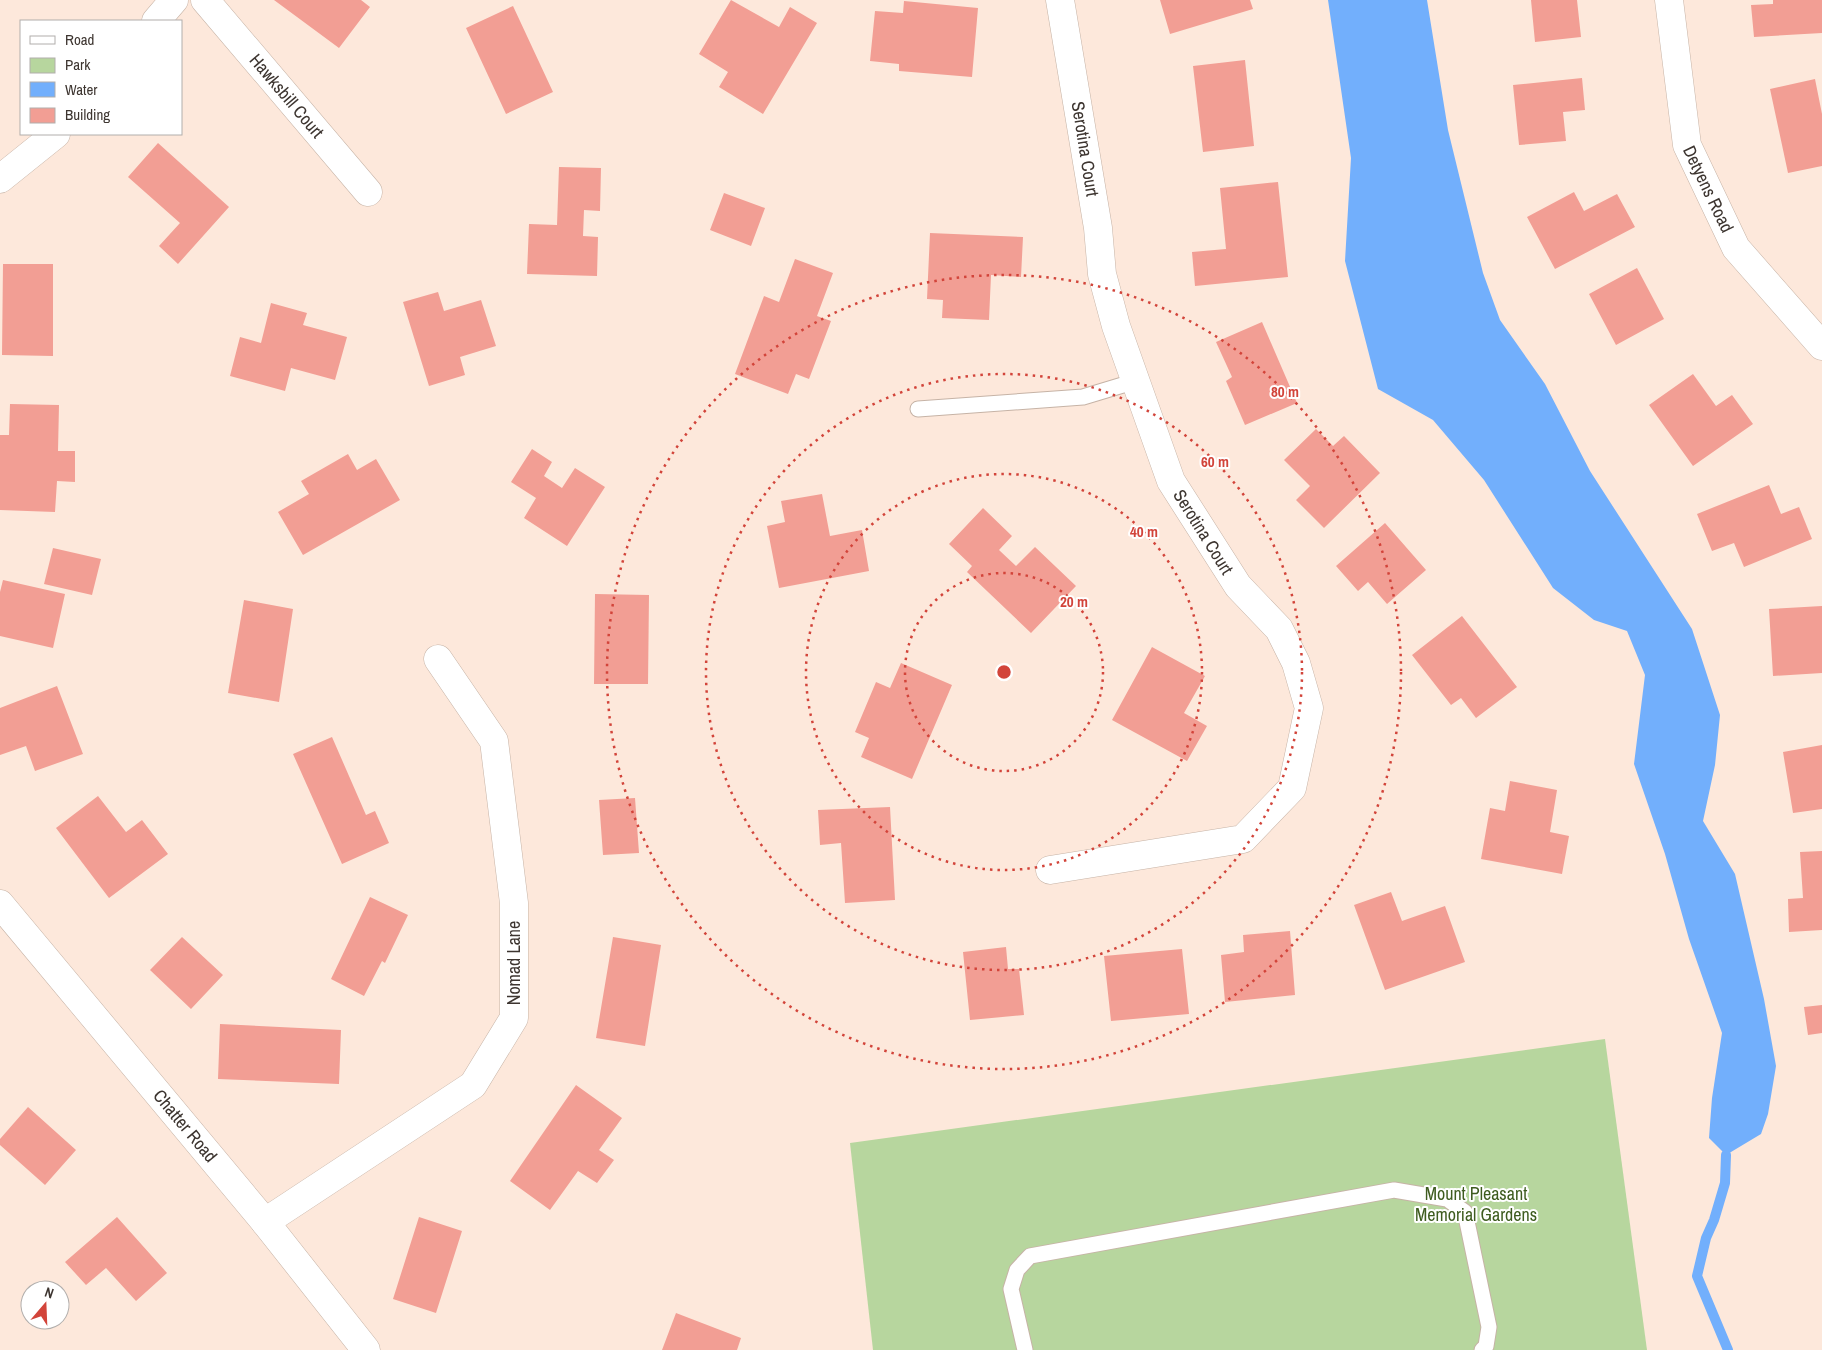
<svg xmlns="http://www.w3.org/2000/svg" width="1822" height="1350" font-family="'Archivo Narrow',sans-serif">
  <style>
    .green { fill: #b7d69e }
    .water { fill: #72affc }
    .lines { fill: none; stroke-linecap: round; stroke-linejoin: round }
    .stream { stroke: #72affc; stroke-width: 10 }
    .building { fill: #f29e94 }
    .service-casing { stroke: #c6b3a6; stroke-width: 17 }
    .minor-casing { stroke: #c6b3a6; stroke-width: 29 }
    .service { stroke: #fff; stroke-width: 15 }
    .minor { stroke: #fff; stroke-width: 28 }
    .ring { fill: none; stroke: #d2443a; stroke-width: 2.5; stroke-dasharray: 2.5 5 }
    .labels { text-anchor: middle; stroke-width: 4; stroke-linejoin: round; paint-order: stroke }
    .street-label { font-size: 18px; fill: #3d3530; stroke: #fff }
    .park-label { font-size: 18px; fill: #3e5c1f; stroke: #fff }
    .centre { fill: #d2443a; stroke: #fff; stroke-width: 2.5 }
    .ring-label { font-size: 15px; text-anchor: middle; font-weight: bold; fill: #d2443a; stroke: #fff; stroke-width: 4; stroke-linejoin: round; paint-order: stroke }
  </style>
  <rect width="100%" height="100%" fill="#fde8db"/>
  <path class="green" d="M1605,1039L1647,1350H873L850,1143Z"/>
  <path class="water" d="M1328,0H1427L1448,130L1483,273L1500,320L1545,384L1590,471L1692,629L1720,715L1715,765L1703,821L1735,874L1764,999L1776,1066L1768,1114L1761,1134L1726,1155L1709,1138L1712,1098L1722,1033L1689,939L1665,854L1634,764L1645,675L1627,631L1594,620L1553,588L1484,480L1433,420L1378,389L1345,261L1351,158Z"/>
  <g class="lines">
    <path class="stream" d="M1726,1155L1725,1183L1714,1220L1706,1238L1697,1276L1728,1350"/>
  </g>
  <path class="building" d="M274,0H361L370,7L339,48Z
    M731,0L779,27L790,7L817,23L763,114L719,87L728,72L699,54Z
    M1160,0H1250L1253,9L1170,34Z
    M1531,0H1577L1581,37L1535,42Z
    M1773,0H1822V33L1754,37L1751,5L1773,4Z
    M904,1L978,8L972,77L899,71V64L870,61L875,11L903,13Z
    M513,6L553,92L506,114L466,28Z
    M1245,60L1254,146L1203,152L1193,66Z
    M1582,78L1585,110L1563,112L1566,141L1519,145L1513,85Z
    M1815,79L1822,114V166L1788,173L1770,89Z
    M158,143L229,207L178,264L159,246L180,223L128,177Z
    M559,167L601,168L600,211L584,210L583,236L598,237L597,276L527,274L529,224L557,225Z
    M1278,182L1288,277L1195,286L1192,252L1226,249L1220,188Z
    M1574,192L1584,211L1617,194L1635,227L1555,269L1527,217Z
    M724,193L765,208L751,246L710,230Z
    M930,233L1023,237L1021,277L991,275L989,320L942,318L943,300L927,299Z
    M795,259L833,273L817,316L831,321L809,379L796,374L788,394L735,374L764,296L779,302Z
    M3,264H53V356L2,355Z
    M1637,268L1664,319L1616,345L1589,294Z
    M438,292L444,311L481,300L496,346L460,357L465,375L429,386L403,302Z
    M271,303L307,313L303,325L347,337L335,380L291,368L285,391L230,376L240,337L261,343Z
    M1262,322L1297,403L1245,425L1226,381L1232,377L1216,342Z
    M1693,374L1716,406L1732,395L1753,424L1693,466L1649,405Z
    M10,404L59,405L58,451H75V482L57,481L55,512L0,510V435H9Z
    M1316,429L1333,446L1344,436L1380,473L1324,528L1296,500L1310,486L1284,460Z
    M532,449L552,462L544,476L562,488L575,468L605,487L567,546L524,518L536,498L511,482Z
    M348,454L357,470L376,459L400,500L303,555L278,512L309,494L301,481Z
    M1769,485L1781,514L1799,507L1812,539L1744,567L1734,543L1712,551L1697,514Z
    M822,494L830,536L862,530L869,571L779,588L767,526L785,522L781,501Z
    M983,508L1012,536L999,550L1016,566L1035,547L1076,586L1031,633L967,572L972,566L949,544Z
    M1385,523L1426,570L1387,604L1368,582L1358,591L1336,566Z
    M53,548L101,559L92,595L44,584Z
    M3,580L65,594L53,648L0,636V592Z
    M595,594L649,595L648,684H594Z
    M244,600L293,609L279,702L228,693Z
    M1822,606V673L1773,676L1769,609Z
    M1462,616L1517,687L1476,718L1461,698L1451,705L1412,655Z
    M1152,647L1205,676L1184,713L1207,726L1187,761L1112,720Z
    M901,663L952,685L912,779L861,757L869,738L855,732L876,682L890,688Z
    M57,686L83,754L35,771L26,746L0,755V708Z
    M332,737L366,815L375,811L389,843L342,864L293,754Z
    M1822,745V809L1793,813L1783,752Z
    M1510,781L1557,790L1550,832L1569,836L1562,874L1481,859L1490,808L1505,811Z
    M98,796L126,832L142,820L168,854L109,898L56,828Z
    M635,798L639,853L603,855L599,800Z
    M890,807L895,900L845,903L841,843L820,845L818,810Z
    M1822,851V930L1789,932L1788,899L1803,898L1800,852Z
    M1391,892L1402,921L1445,906L1465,962L1385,990L1354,905Z
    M370,897L408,915L385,963L382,961L364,996L331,979Z
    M1290,931L1295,995L1225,1002L1221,955L1244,952L1243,935Z
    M182,937L223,975L191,1009L150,970Z
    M613,937L661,945L645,1046L596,1038Z
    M1006,947L1008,969H1019L1024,1015L970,1020L963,952Z
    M1182,949L1189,1014L1111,1021L1104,956Z
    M1822,1005V1033L1808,1035L1804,1007Z
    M220,1024L341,1030L339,1084L218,1079Z
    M576,1085L622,1118L599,1150L614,1160L597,1183L578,1171L550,1210L510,1181Z
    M28,1107L76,1150L45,1185L0,1145V1139Z
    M117,1217L167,1273L136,1301L106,1268L86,1285L65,1262Z
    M419,1217L462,1231L436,1313L393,1299Z
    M676,1313L741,1338L737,1350H662Z"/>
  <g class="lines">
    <g class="service-casing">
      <path id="service" d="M918,409L1083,397L1136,381
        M1025,1350L1011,1289L1017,1270L1030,1256L1394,1190L1447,1199L1465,1212L1489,1327L1486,1346L1482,1350"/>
    </g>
    <g class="minor-casing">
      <g id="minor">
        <path id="s1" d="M205,0L368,192"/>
        <path id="s2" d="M1669,0L1687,145L1736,248L1822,346"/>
        <path d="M156,21L174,0"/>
        <path d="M0,179L56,134"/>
        <path d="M1050,870L1243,839L1292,788L1309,708L1296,663L1279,629L1238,586L1171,481L1116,326L1102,274L1098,228L1060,0"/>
        <path id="s3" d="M0,904L265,1222L366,1350"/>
        <path d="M265,1222L473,1085L514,1018V903L494,741L438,659"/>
      </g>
    </g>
    <use href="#service" class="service"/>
    <use href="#minor" class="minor"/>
  </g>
  <g class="ring">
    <circle cx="1004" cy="672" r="99"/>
    <circle cx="1004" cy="672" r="198"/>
    <circle cx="1004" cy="672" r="298"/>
    <circle cx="1004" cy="672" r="397"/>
  </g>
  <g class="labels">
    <g class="street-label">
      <text dy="6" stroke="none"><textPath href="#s1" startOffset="126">Hawksbill Court</textPath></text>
      <text transform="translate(1085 149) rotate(81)" y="6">Serotina Court</text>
      <text dy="6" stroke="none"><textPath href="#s2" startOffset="195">Detyens Road</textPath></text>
      <text transform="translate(1203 532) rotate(58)" y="6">Serotina Court</text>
      <text transform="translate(514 963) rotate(-90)" y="6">Nomad Lane</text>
      <text dy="6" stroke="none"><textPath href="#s3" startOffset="289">Chatter Road</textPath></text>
    </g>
    <g class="park-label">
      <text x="1476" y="1200">Mount Pleasant<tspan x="1476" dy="21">Memorial Gardens</tspan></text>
    </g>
  </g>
  <circle cx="1004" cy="672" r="8" class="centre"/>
  <g class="ring-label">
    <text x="1285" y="397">80 m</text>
    <text x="1215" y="467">60 m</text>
    <text x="1144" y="537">40 m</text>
    <text x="1074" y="607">20 m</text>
  </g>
  <rect x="20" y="20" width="162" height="115" fill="#ffffff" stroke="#b1aeac"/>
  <rect x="30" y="36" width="25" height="8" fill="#ffffff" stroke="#b1aeac"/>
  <text x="65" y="45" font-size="15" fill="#3d3530">Road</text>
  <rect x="30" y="58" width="25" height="15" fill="#b7d69e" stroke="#b1aeac"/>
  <text x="65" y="70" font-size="15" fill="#3d3530">Park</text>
  <rect x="30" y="82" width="25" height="15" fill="#72affc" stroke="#b1aeac"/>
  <text x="65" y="95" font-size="15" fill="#3d3530">Water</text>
  <rect x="30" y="108" width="25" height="15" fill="#f29e94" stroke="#b1aeac"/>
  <text x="65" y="120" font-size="15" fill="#3d3530">Building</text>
  <g transform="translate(45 1305) rotate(19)"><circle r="24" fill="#ffffff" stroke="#b1aeac"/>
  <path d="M0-4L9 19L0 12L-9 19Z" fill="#d2443a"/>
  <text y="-8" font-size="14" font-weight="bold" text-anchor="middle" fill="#3d3530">N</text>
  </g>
</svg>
